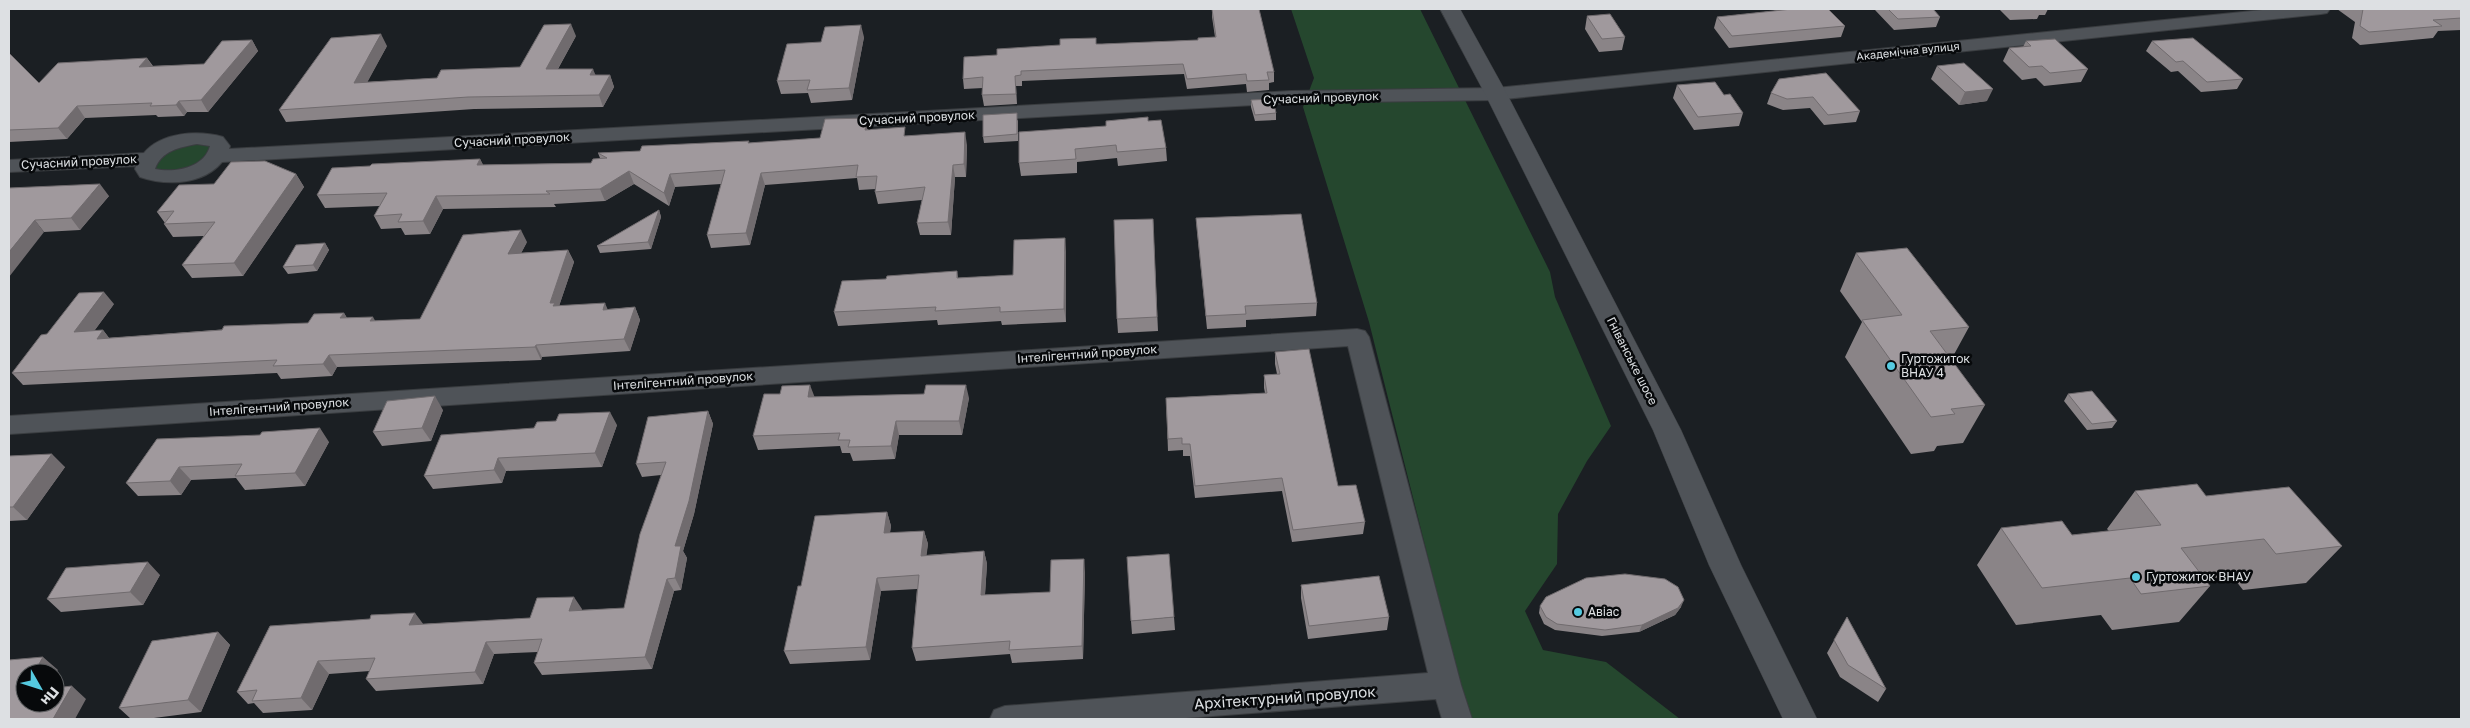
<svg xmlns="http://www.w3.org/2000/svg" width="2470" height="728" font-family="'Golos Text',sans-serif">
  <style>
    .green { fill: #25472e }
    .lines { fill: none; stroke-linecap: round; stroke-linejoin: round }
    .street-casing { stroke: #3a3d40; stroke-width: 2 }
    .secondary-casing { stroke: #3a3d40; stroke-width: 1 }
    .street { fill: #4f5358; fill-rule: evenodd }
    .secondary { fill: #4f5358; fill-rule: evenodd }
    .wall { fill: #8a8487 }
    .shaded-wall { fill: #706b6e }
    .building { fill: #a0999d; stroke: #706b6e }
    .poi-dot { fill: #55cae0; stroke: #07090b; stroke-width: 2 }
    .labels { text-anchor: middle; stroke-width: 5; stroke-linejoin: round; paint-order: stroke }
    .far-street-label { font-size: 11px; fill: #dde0e3; stroke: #07090b }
    .street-label { font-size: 12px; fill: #dde0e3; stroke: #07090b }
    .poi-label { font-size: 12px; fill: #dde0e3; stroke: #07090b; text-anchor: start }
    .near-street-label { font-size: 15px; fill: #dde0e3; stroke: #07090b }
  </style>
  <rect width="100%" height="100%" fill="#1b1f23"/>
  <path class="green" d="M1291,9H1420L1550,272L1555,297L1611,426L1587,461L1558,514L1557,564L1525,611L1543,650L1606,662L1680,719H1472L1460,685L1369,322L1303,107L1314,78Z
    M208,139L217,156L163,178L146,163L151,156Z"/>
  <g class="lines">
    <g class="street-casing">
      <path id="street" d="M2272,9H2330L2327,13L2321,14L1496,100L1291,103L222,162C203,185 166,186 140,177L135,169L136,166L9,172V160L144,153C162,132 198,130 223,137L230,146L229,149L1291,91L1496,88ZM197,144L210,146C204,168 175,173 155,169C161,151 180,147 197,144Z
        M1357,329L1365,331L1369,337L1461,685L1472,719H1442L1436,699L1173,719H990L994,710L1005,706L1428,673L1348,346L9,434V416Z"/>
    </g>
    <g class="secondary-casing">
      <path id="secondary" d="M1440,9H1460L1507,94L1681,430L1741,565L1817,719H1783L1709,565L1653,430L1485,94Z"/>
    </g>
    <use href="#street" class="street"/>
    <use href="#secondary" class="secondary"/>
  </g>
  <path class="wall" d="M1212,9L1274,72V82L1269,83V90L1247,92L1246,84L1187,89L1184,74L1022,81V86H1016L1017,104L984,106L982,95L983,88L964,89L963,79L997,55L1096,44H1102L1198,40L1215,37L1212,17Z
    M1780,9H1828L1845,26L1841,37L1729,48L1714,28L1717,17L1782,10Z
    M1875,9H1933L1940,17L1936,27L1894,30L1875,10Z
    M1999,9H2048L2045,15H2039L2037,19L2010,20Z
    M2337,9H2461V30L2438,31L2433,38L2360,45L2352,38L2355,22Z
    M1587,16L1625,37L1622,50L1599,52L1585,29Z
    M576,36L558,69L596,75H610L614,87L603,107L474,109L286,122L279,110L387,46L367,82L437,78L520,67Z
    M864,37L852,100L811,103L808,93L781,94L777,81Z
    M252,40L258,51L208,112H187L184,116L158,117L156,115L85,118L67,139L9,142V53L39,83L147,58L153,66L204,64Z
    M2026,41L2088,69L2081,82L2044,86L2036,78L2022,80L2003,61L2009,48L2023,47Z
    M2152,41L2243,79L2237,89L2201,92L2178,71L2171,72L2146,51Z
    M1937,66L1987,101L1959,105L1931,79Z
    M1779,79L1860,111L1856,122L1824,125L1810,108L1783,110L1767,104L1771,93Z
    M1677,85L1724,95L1743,113L1739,126L1694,130L1673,98Z
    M1251,100L1276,113V120L1255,121L1251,107Z
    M868,118L871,129L906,136L967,145L966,177H955L951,235H920L917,223L922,200L878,204L875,192L876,189L859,190L857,178L765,185L750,245L711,248L707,235L721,184L675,187L669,206L634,184L605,201L554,204L556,207L443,209L430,234L405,235L401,228L381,229L374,216L380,206L325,208L317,195L370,166L480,159L483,165L591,163L600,158L598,153L640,151L820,138Z
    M1018,120V141L984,143L983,137Z
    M1148,121L1166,148L1167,161L1118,166L1117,158L1077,162V173L1021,176L1019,163L1106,126Z
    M296,174L304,187L243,276L192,278L182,265L204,236L173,237L164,224L165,223L157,212L214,184Z
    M9,188L109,196L80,230L44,232Z
    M659,210L661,217L651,249L600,253L597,246Z
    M1196,218L1317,303L1316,316L1246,320V327L1207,329L1197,231Z
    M1153,219L1158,331L1118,333L1117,319Z
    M527,242L521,253L568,250L574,262L559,306L608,309L635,307L640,320L630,351L542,357L541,360L337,367L332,376L281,379L277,373L23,385L12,373L47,334L114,304L94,331L103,330L109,338L308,323L344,313L347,318L375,321L420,319Z
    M325,243L329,250L317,271L288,274L283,267Z
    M1066,251V322L1002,325L1001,321L938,325L937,320L838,326L834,312L957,271L958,278L1013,275Z
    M1856,253L1969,327L1951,360L1985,405L1963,443L1937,446L1934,451L1911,454L1845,357L1862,322L1840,291Z
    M1275,352L1338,486L1365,522L1363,534L1292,542L1282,491L1195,498L1190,456H1183V450L1168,451L1166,398L1265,393L1264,388V375L1277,374L1275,364Z
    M2068,394L2117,421L2112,428L2087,430L2064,401Z
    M814,397L969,398L962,435H899L895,459L853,461L850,453H842L840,446L758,450L753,436Z
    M443,410L431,441L382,446L373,432Z
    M708,411L713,424L694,514L683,551L687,558L681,590L674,591L652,669L542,675L534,663L538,652L494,654L483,684L376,691L366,679L370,671L329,674L312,710L263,713L254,703L248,704L237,692L270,626L423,624L530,618L582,609L581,610L624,608L661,475L642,477L636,464Z
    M617,425L602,467L506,471L502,483L433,489L424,476Z
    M157,439L329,442L305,486L245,490L236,478L191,480L181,495L138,496L126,483Z
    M9,456L65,467L27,520L9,521Z
    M2135,491L2206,496L2342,546L2306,583L2243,590L2232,576L2205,579L2210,586L2179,622L2112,630L2101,615L2016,625L1977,565L2001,528L2072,535L2109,531L2107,529Z
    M887,512L891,526L890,533L924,531L928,544L926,555L984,551L987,564L985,595L1050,592L1085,572L1083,659L1012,663L1010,654L916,661L912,648L917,589L881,591L870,660L790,664L784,651L801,586Z
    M160,575L143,605L61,612L47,599Z
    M1301,585L1389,617L1387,630L1308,639L1301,598Z
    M1540,606L1681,607L1675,615L1639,632L1602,636L1555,630L1544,624L1539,613Z
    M1174,617L1175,630L1132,634L1131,621Z
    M1847,617L1886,689L1878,702L1840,677L1827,653Z
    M218,632L230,645L201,712L146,719H131L119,708Z"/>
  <path class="shaded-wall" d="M571,24L576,36L551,81L546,69Z
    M861,25L864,37L852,100L849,88Z
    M381,34L387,46L361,94L354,83Z
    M252,40L258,51L208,112L201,100Z
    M147,58L154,69L139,67Z
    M593,69L598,81L590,75Z
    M610,75L614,87L603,107L599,95Z
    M1993,89L1987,101L1959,105L1965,92Z
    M179,101L187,112L184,116L176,105Z
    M77,106L85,118L67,139L58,128Z
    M868,118L871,130H865Z
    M965,132L967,145L966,177L964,164Z
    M480,159L487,172L477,165Z
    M953,165L955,177L951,235L948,222Z
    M629,171L634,184L605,201L600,189Z
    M761,173L765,185L750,245L746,233Z
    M296,174L304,187L243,276L234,263Z
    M670,174L675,187L669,206L664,193Z
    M100,184L109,196L80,230L71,218Z
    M436,196L443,209L430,234L423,221Z
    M659,210L661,217L651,249L648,242Z
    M35,220L44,232L9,277V252Z
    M521,230L527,242L514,267L508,254Z
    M1065,238L1066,251V322L1064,309Z
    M325,243L329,250L317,271L313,265Z
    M568,250L574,262L558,309L550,303Z
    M104,292L114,304L84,345L74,332Z
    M605,303L610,315L603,310Z
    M635,307L640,320L630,351L624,339Z
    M344,313L351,325L340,318Z
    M373,317L380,329L370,321Z
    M103,330L113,343L97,339Z
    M536,345L542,357L541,360L535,347Z
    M329,355L337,367L332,376L323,364Z
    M810,385L815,398L808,397Z
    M966,385L969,398L962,435L959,421Z
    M435,396L443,410L431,441L422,428Z
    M708,411L713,424L694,514L683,551L687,558L681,590L675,578V546Z
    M610,412L617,425L602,467L595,453Z
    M896,421L899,435L895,459L891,446Z
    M320,428L329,442L305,486L295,473Z
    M52,454L65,467L27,520L13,507Z
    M498,458L506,471L502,483L494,470Z
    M179,467L191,480L181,495L170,481Z
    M887,512L891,526L887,547L884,533Z
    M924,531L928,544L925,569L921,556Z
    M984,551L987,564L984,608L981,595Z
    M1084,559L1085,572L1083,659L1082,646Z
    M148,562L160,575L143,605L130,592Z
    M877,578L881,591L870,660L866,647Z
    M667,579L674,591L652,669L645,657Z
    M574,597L582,609L577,623L569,611Z
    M1684,600L1681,607L1675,615L1639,632L1642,625Z
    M415,613L424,625H409Z
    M218,632L230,645L201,712L188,700Z
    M486,642L494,654L483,684L475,672Z
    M43,657L58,670L55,674V673H34Z
    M318,661L329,674L312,710L301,698Z
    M72,686L86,699L75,719H53Z"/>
  <path class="building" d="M1212,9H1259L1274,72H1267L1269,80L1247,81L1246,74L1187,79L1183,64L1021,71V75L1015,76L1016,94L982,95L983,77L963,79L964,57L997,55V49L1060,45V39L1096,38V44H1102L1198,40V38L1216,37Z
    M1792,9H1828L1845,26L1732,36L1717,17Z
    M1888,9H1933L1940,17L1898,19Z
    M2363,9H2461V18L2433,20L2442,26L2369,32L2360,26Z
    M1610,14L1625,37L1602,39L1587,16Z
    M571,24L546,69H593L590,75H610L599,95L468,97L279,110L331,38L381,34L354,83L437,78L441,70L520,67L544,25Z
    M861,25L849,88L807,90L810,80L777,81L787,44L821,42L825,27Z
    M2193,38L2243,79L2207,82L2183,61L2176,62L2152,41Z
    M2055,39L2088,69L2050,73L2042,66L2029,67L2009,48L2031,46L2026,41Z
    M252,40L201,100L179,101L176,105L150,106L152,103L77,106L58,128L9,130V53L39,83L58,63L147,58L139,67L204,64L222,41Z
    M1964,63L1993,89L1965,92L1937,66Z
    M1826,73L1860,111L1828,115L1813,97L1787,99L1771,93L1779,79Z
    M1715,82L1724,95L1730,94L1743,113L1698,117L1677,85Z
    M1273,99L1276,113L1255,115L1251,100Z
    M1017,113V134L983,137V115Z
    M1148,117V121L1161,120L1166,148L1117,152L1116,145L1075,149L1076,159L1019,163V132L1106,126V121Z
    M868,118L865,130L905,127L904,136L965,132L964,164L953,165L948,222L917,223L925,187L875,192L877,176L856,177L858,165L761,173L746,233L707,235L725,170L670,174L664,193L629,171L600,189L546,191L550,194L436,196L423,221L398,222L402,214L374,216L387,193L317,195L332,168L370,166L372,164L480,159L477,165L591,163L593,159L607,158L598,153L640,151L642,146L749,141L748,143L820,138L825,119Z
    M265,161L296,174L234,263L182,265L215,222L164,224L174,211L157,212L179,185L214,184L231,162Z
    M100,184L71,218L35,220L9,252V188Z
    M659,210L648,242L597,246Z
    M1301,214L1317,303L1245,306L1246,314L1206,316L1196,218Z
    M1153,219L1157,317L1117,319L1114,220Z
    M521,230L508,254L568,250L550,303H555L553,306L605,303L603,310L635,307L624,339L536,345L535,347L329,355L323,364L273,366L277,360L12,373L41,335L47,334L79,293L104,292L74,332L103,330L97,339L222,330L224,326L308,323L314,314L344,313L340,318L373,317L370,321L420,319L463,235Z
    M1065,238L1064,309L1000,312V307L935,311L936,307L834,312L842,281L886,279L887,276L957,271V278L1013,275L1014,240Z
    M325,243L313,265L283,267L296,245Z
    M1907,248L1969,327L1930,331L1985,405L1951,409L1955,414L1931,417L1862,320L1902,315L1856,253Z
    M1309,349L1338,486L1356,485L1365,522L1293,530L1282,478L1195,486L1190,444H1182V438L1168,439L1166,398L1267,393L1264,375L1280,374L1275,352Z
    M810,385L808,397L924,394L926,385H966L959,421H896L891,446L848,447L850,440H838L840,433L753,436L764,394H780L782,386Z
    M2092,391L2117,421L2092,424L2068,394Z
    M435,396L422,428L373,432L387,401Z
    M708,411L689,501L675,546H681L675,578L667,579L645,657L534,663L542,639L486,642L475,672L366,679L375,658L318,661L301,698L252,701L257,690L237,692L270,626L370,619L371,615L415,613L409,625L530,618L537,598L574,597L569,611L624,608L640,534L666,462L636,464L648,417Z
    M610,412L595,453L498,458L494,470L424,476L441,435L534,428L537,422L556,421L559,414Z
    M320,428L295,473L235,476L242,464L179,467L170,481L126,483L157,439L260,435L262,432Z
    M52,454L13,507H9V456Z
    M2197,484L2206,496L2289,487L2342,546L2276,554L2264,539L2181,548L2210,586L2141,594L2130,578L2042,588L2001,528L2062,521L2072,535L2161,525L2135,491Z
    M887,512L884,533L924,531L921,556L984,551L981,595L1050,592L1051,560L1084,559L1082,646L1009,650L1010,641L912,648L919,575L877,578L866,647L784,651L798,586H801L815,516Z
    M1169,554L1174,617L1131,621L1127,557Z
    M148,562L130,592L47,599L66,568Z
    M1625,574L1665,579L1678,587L1684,600L1678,608L1642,625L1605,630L1557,624L1546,617L1540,606L1546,597L1586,578Z
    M1379,576L1389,617L1309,626L1301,585Z
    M1847,617L1886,689L1848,665L1834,640Z
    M218,632L188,700L119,708L152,641Z
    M43,657L34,673H25V687L23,691H25V703H55V688L72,686L53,719H9V660Z"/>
  <g class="poi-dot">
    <circle cx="1891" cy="366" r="5"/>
    <circle cx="2136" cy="577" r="5"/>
    <circle cx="1578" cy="612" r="5"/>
  </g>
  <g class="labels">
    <g class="far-street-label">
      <text transform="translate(1908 51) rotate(-6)" y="4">Академічна вулиця</text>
    </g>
    <g class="street-label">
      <text transform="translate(1321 98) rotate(-2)" y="4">Сучасний провулок</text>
      <text transform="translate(917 118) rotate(-3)" y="4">Сучасний провулок</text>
      <text transform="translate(512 140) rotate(-3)" y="4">Сучасний провулок</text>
      <text transform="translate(79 162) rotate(-3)" y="4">Сучасний провулок</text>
      <text transform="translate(1087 354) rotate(-4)" y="4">Інтелігентний провулок</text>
      <text transform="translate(1632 361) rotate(63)" y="4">Гніванське шосе</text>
      <text transform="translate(683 381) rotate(-4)" y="4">Інтелігентний провулок</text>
      <text transform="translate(279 407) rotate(-4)" y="4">Інтелігентний провулок</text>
    </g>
    <g class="poi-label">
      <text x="1901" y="363">Гуртожиток<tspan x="1901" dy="14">ВНАУ 4</tspan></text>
      <text x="2146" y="581">Гуртожиток ВНАУ</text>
      <text x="1588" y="616">Авіас</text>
    </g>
    <g class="near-street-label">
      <text transform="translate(1285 698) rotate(-4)" y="5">Архітектурний провулок</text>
    </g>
  </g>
  <rect width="2470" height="728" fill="none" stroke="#dde0e3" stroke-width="20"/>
  <g transform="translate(40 688) rotate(129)"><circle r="24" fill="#07090b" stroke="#5d5f61"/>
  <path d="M0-4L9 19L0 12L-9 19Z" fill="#55cae0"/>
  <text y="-8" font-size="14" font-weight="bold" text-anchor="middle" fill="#dde0e3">Пн</text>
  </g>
</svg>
